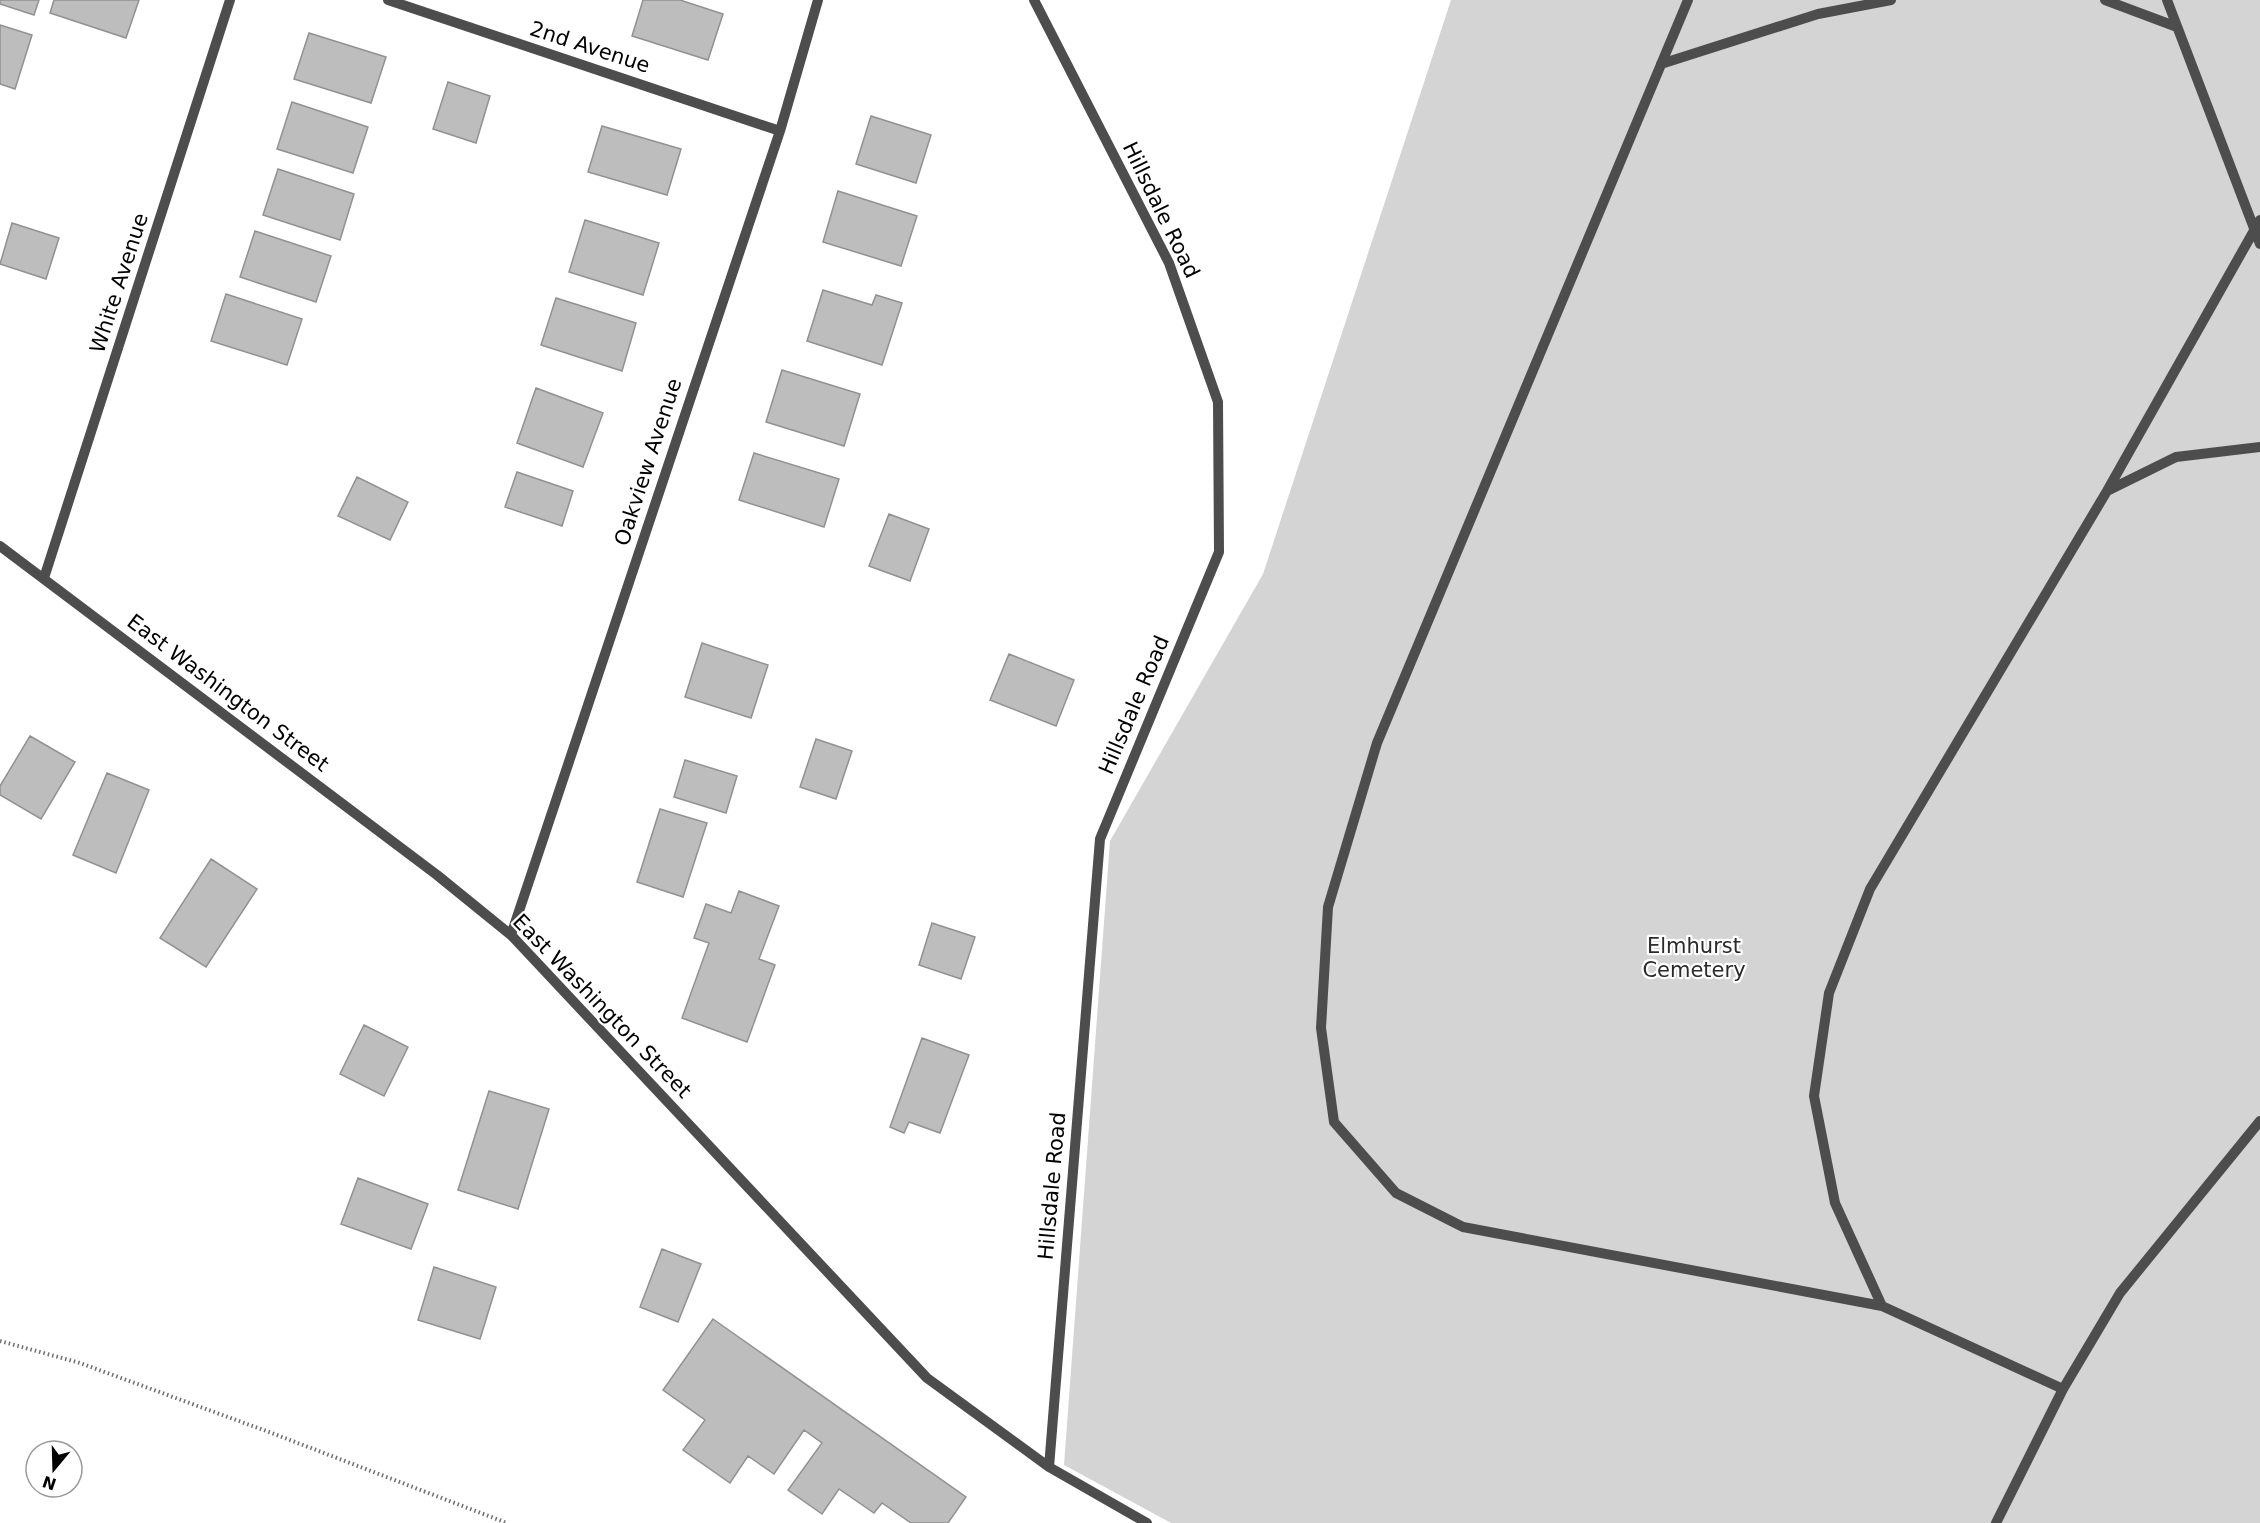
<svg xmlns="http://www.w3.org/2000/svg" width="2260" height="1523" font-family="'DejaVu Sans',sans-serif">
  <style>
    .green { fill: #d4d4d4 }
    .building { fill: #bdbdbd; stroke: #919191; stroke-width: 1.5 }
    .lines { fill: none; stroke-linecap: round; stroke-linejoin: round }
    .path { stroke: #6f6f6f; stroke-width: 4; stroke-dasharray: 1.5 3; stroke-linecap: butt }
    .minor { stroke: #4d4d4d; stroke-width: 10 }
    .labels { text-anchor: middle; stroke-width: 4.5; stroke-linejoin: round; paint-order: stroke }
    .street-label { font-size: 21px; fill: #000; stroke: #fff }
    .park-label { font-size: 21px; fill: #2b2b2b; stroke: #fff }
  </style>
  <rect width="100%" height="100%" fill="#fff"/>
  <path class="green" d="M1451,0H2260V1523H1171L1064,1465L1110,841L1263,574Z"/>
  <path class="building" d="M0,0H39L34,15L0,4Z
    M54,0H139L126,38L50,13Z
    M643,0H680L723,14L708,60L632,36Z
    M0,25L32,35L15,89L0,84Z
    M309,33L386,57L371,103L294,79Z
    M448,82L490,96L476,143L433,129Z
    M292,102L368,127L353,173L277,149Z
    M871,116L931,135L916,183L856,164Z
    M602,126L681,149L667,195L588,172Z
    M278,169L354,194L340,240L263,215Z
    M838,191L917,216L901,266L823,242Z
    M585,220L659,243L643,295L569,272Z
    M12,223L59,238L46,279L0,264Z
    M255,231L331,256L316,302L240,277Z
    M823,290L872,305L876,295L902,303L882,365L807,341Z
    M226,294L302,319L287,365L211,341Z
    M556,298L636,323L622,371L541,345Z
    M782,370L860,394L844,446L766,422Z
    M536,388L603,413L583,467L517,443Z
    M754,453L839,479L824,527L739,500Z
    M517,472L573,491L562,526L505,507Z
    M357,477L408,502L390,540L338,516Z
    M889,514L929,529L910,581L869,566Z
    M702,643L768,665L751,718L685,697Z
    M1009,654L1074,680L1056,726L990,700Z
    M30,736L75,762L41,819L0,795V786Z
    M816,739L852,751L836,799L800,787Z
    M685,760L737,776L726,813L674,797Z
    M107,773L149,790L116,873L73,855Z
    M660,809L707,823L683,897L637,882Z
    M211,859L257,889L206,967L160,938Z
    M739,891L779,906L759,959L775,965L747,1042L682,1018L709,943L694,938L706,904L731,913Z
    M932,923L975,937L961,979L919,965Z
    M364,1025L408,1047L384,1096L340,1074Z
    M922,1038L969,1055L940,1133L909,1122L904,1133L890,1127Z
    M489,1091L549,1109L518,1209L458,1190Z
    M358,1178L428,1204L411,1249L341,1224Z
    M662,1249L701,1264L678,1322L640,1307Z
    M434,1267L496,1287L480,1339L418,1320Z
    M713,1319L966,1497L948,1523H911L882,1503L874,1513L839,1489L822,1514L788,1490L822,1443L804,1430L774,1474L748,1456L730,1483L683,1450L705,1420L663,1390Z"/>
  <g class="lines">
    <path class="path" d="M0,1341L80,1363L269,1432L507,1523"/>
    <path class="minor" d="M388,0L780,131
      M1034,0L1169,263L1218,402L1219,552L1100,839L1049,1467
      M1688,0L1377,743L1328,907L1321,1028L1334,1122L1396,1193L1463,1227L1882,1306L2063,1389
      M2105,0L2177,27
      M2167,0L2260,244
      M1661,64L1818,14L1891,0
      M2107,491L2176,457L2260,447
      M0,546L437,875L511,935L927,1378L1049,1467L1147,1523
      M44,578L230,0
      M511,935L780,131L818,0
      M1882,1306L1835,1203L1814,1096L1829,993L1870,889L2107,491L2260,220
      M1996,1523L2063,1389L2120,1293L2260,1121"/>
  </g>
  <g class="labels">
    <g class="street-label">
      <text transform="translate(590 47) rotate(18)" y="7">2nd Avenue</text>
      <text transform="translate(1161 210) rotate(64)" y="7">Hillsdale Road</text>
      <text transform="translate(119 283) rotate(-72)" y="7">White Avenue</text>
      <text transform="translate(648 462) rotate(-72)" y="7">Oakview Avenue</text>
      <text transform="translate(228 693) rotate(37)" y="7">East Washington Street</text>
      <text transform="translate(1134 705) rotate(-67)" y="7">Hillsdale Road</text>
      <text transform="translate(602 1006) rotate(46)" y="7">East Washington Street</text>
      <text transform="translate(1052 1186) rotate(-85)" y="7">Hillsdale Road</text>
    </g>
    <g class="park-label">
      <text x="1694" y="953">Elmhurst<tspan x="1694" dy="24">Cemetery</tspan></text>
    </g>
  </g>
  <g transform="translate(54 1469) rotate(199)"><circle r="28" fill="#ffffff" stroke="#999999" stroke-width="1.5"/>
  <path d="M0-4.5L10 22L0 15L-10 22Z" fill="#000000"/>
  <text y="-9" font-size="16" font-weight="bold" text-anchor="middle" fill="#000000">N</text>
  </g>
</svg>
